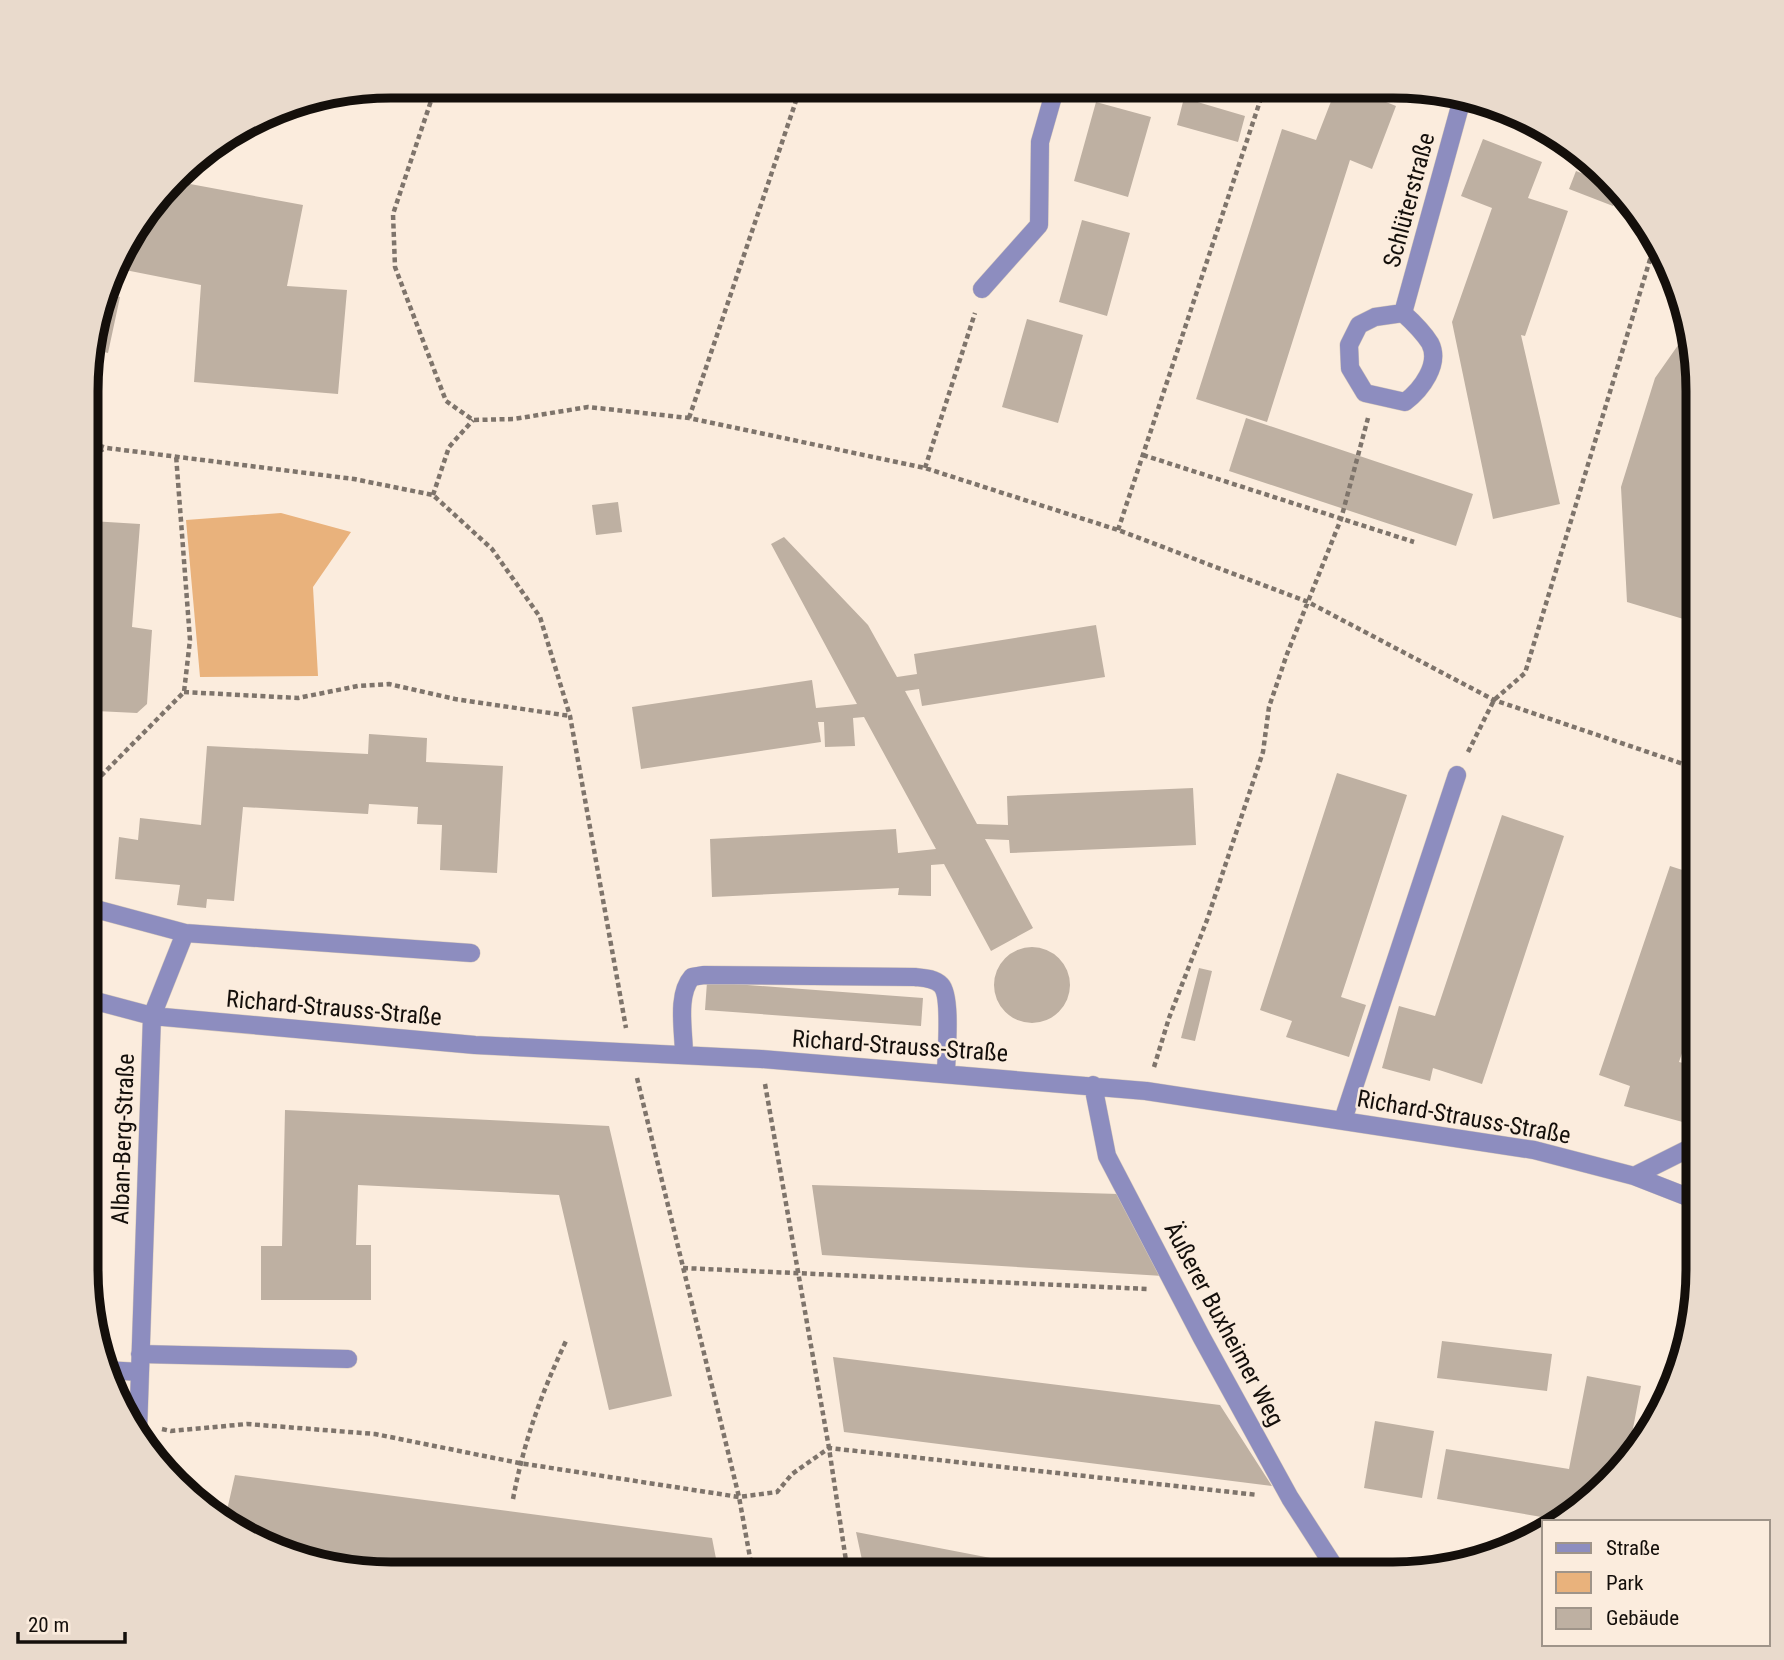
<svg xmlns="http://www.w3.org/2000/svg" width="1784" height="1660" font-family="'Roboto Condensed',sans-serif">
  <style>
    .green { fill: #e9b27c }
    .building { fill: #beb0a2 }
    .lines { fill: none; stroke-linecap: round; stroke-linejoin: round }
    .minor-casing { stroke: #d6c9bb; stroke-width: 19 }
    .path { stroke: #7e746b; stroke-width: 4.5; stroke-dasharray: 5 3.5; stroke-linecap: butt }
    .minor { stroke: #8d8dbf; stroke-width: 18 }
    .labels { text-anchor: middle; stroke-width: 5; stroke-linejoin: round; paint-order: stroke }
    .street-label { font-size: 24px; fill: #140f0b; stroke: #fbecdd }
    .rim { fill: none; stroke: #140f0b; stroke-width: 9 }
  </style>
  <rect width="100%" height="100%" fill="#fbecdd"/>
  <path class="green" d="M281,513L351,532L313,587L318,676L200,677L186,520Z"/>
  <path class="building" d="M1337,86H1346L1396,106L1372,169L1350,160L1267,422L1196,399L1282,129L1316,140Z
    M1184,98L1245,116L1238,142L1177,125Z
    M1096,102L1151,117L1128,197L1074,181Z
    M1483,139L1542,162L1528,198L1568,211L1525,336L1521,335L1560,504L1493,519L1452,322L1492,208L1461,196Z
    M1576,171L1620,188L1613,206L1569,189Z
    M174,181L303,205L287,286L347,290L338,394L194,382L201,285L115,268L126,239Z
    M1082,220L1130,233L1107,316L1059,302Z
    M106,294L120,297L108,353L91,349L92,332Z
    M1027,319L1083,335L1058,423L1002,407Z
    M1688,331L1698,370V538L1690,621L1627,602L1621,487L1655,378Z
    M1246,418L1473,494L1456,546L1229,471Z
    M618,502L622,532L596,535L592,505Z
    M91,521L140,524L132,627L152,630L147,704L137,713L96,711L93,725H89Z
    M784,537L868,625L897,677L917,674L914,654L1096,625L1105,677L922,706L919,689L905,691L977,824L1008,825L1007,796L1193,788L1196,845L1010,853L1009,840L985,839L1033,928L991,951L944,864L931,865V896L898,895L899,888L712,897L710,839L896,829L898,853L936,849L864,717L853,718L855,746L825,747L824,722H818L821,742L641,769L632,707L812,680L816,708L857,704L771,544Z
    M369,734L427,738L426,762L503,766L497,873L440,870L442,825L417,824L418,807L369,804L368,814L243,807L234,901L207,899L206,908L177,905L180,885L115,879L119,837L138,840L140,818L201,825L207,746L368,754Z
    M1337,773L1407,795L1341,997L1366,1005L1349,1057L1286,1037L1292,1021L1260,1010Z
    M1502,815L1564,836L1482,1084L1433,1068L1430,1081L1382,1068L1399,1006L1435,1016Z
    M1670,866L1698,875V1006L1679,1062L1698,1067V1094L1690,1124L1624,1106L1630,1086L1599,1075Z
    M994 985a38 38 0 1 1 76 0a38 38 0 1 1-76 0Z
    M1199,968L1212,971L1195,1041L1181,1038Z
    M707,982L923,998L921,1026L705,1010Z
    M285,1110L609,1126L672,1396L609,1410L559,1195L358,1185L356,1245H371V1300H261V1246H282Z
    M812,1185L1119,1194L1163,1276L822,1255Z
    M1442,1341L1552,1354L1547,1391L1437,1378Z
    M833,1357L1220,1405L1272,1486L844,1432Z
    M1587,1376L1641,1386L1628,1455L1594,1499L1559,1520L1437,1499L1446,1449L1569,1469Z
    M1375,1421L1434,1431L1422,1498L1364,1488Z
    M235,1475L712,1538L719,1574H473L292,1551L256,1543L225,1519Z
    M856,1532L1069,1573L1068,1574H865Z"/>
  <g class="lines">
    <g class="minor-casing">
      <path id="minor" d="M982,289L1039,225L1040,142L1056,86
        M1403,313L1375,317L1359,325L1349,345L1350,368L1365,393L1405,402C1421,390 1441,364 1430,343C1423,332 1413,322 1403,313L1462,99
        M88,907L185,933L471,953
        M88,999L152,1016L475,1045L761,1059L1146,1091L1534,1150L1634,1176L1698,1201
        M684,1055C684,1032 676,995 692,977L704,975L915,977C924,978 934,978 941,985C952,996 946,1057 946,1074
        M1093,1085L1107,1156L1202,1338L1290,1498L1339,1574
        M1343,1120L1457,775
        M1634,1176L1696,1145L1698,1139
        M140,1354L348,1359
        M105,1370L140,1372
        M138,1432L152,1016L185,933"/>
    </g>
    <path class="path" d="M436,86L393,214L395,267L446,401L473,420L514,419L588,407L689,418L925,468L1118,530L1308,602L1494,700L1698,769
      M689,418L801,86
      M91,443L107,448L354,479L433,495L492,549L540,617L570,716L626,1028
      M91,455L106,448
      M1143,455L1414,542
      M925,468L975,313
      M433,495L449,447L473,420
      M1118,530L1265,86
      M184,692L298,698L358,686L389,684L455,699L570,716
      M1468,752L1494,700L1525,673L1655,243
      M89,788L184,692L190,640L176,455
      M1154,1067L1169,1018L1207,920L1263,752L1269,707L1287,654L1341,519L1368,418
      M637,1078L739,1497L753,1574
      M765,1084L829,1448L848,1574
      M683,1268L1148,1289
      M162,1429L171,1431L247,1424L375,1434L519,1463L739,1497L777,1492L792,1474L829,1448L1258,1495
      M513,1499C524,1441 541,1394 566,1341"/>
    <use href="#minor" class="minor"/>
  </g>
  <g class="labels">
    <g class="street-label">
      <text transform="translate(1409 200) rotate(-75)" y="8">Schlüterstraße</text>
      <text transform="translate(334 1008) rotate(5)" y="8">Richard-Strauss-Straße</text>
      <text transform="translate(900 1046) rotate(4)" y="8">Richard-Strauss-Straße</text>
      <text transform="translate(1464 1117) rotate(10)" y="8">Richard-Strauss-Straße</text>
      <text transform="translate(123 1139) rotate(-88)" y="8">Alban-Berg-Straße</text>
      <text transform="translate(1224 1324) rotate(62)" y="8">Äußerer Buxheimer Weg</text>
    </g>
  </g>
  <path d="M0 0H1784V1660H0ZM391 98H1393A293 293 0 0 1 1686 391V1269A293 293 0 0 1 1393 1562H391A293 293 0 0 1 98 1269V391A293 293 0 0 1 391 98Z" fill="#e9dacc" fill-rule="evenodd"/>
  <path class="rim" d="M391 98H1393A293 293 0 0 1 1686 391V1269A293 293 0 0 1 1393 1562H391A293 293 0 0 1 98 1269V391A293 293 0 0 1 391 98Z"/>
  <rect x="1542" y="1520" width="228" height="126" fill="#fbecdd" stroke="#9f9489" stroke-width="2"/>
  <rect x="1556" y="1543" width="35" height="10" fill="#8d8dbf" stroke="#9f9489" stroke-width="2"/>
  <text x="1606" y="1555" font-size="21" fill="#140f0b">Straße</text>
  <rect x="1556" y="1572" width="35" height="21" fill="#e9b27c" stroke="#9f9489" stroke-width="2"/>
  <text x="1606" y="1590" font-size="21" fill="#140f0b">Park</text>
  <rect x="1556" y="1608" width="35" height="21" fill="#beb0a2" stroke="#9f9489" stroke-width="2"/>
  <text x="1606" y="1625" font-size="21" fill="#140f0b">Gebäude</text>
  <path d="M18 1632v10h107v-10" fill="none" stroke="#140f0b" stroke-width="3.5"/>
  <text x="28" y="1632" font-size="21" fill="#140f0b" stroke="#fbecdd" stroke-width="5" paint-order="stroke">20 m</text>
</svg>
